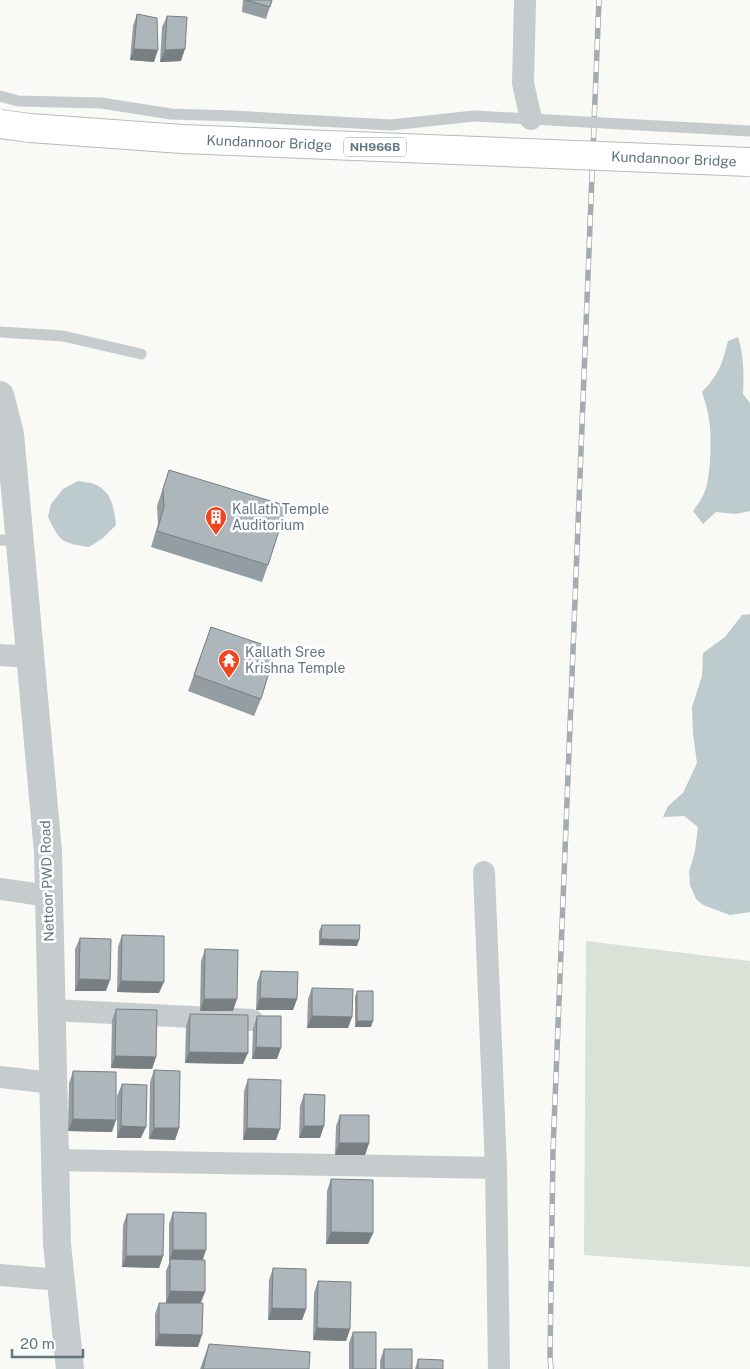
<svg xmlns="http://www.w3.org/2000/svg" width="750" height="1369" font-family="'Public Sans',sans-serif">
  <style>
    .green { fill: #dae1d7 }
    .water { fill: #bdcace }
    .lines { fill: none; stroke-linecap: round; stroke-linejoin: round }
    .service { stroke: #c6cbce; stroke-width: 11 }
    .minor { stroke: #c6cbce; stroke-width: 22 }
    .tertiary { stroke: #c6cbce; stroke-width: 28 }
    .rail-casing { stroke: #a4acb1; stroke-width: 5.5 }
    .rail { stroke: #fff; stroke-width: 4; stroke-dasharray: 11; stroke-linecap: butt }
    .trunk-bridge-casing { stroke: #b6bbbe; stroke-width: 30; stroke-linecap: butt }
    .service-bridge { stroke: #c6cbce; stroke-width: 11 }
    .trunk-bridge { stroke: #fff; stroke-width: 28 }
    .wall { fill: #949da1 }
    .shaded-wall { fill: #787f83 }
    .building { fill: #acb6bb; stroke: #787f83 }
    .labels { text-anchor: middle; stroke-width: 5; stroke-linejoin: round; paint-order: stroke }
    .shield { fill: #fff; stroke: #909fa8; stroke-width: 1 }
    .shield-label { font-size: 12px; font-weight: bold; fill: #617683 }
    .street-label { font-size: 14px; fill: #617683; stroke: #fff }
    .poi-label { font-size: 14px; fill: #617683; stroke: #fff; text-anchor: start }
  </style>
  <rect width="100%" height="100%" fill="#f9f9f6"/>
  <path class="green" d="M586,941L750,961V1267L584,1255Z"/>
  <path class="water" d="M738,337C744,356 744,374 743,394L750,403V511L735,514L716,512L703,524L693,511C699,503 705,494 707,484C711,467 712,431 708,414C707,407 704,399 702,392C719,374 722,365 728,341Z
    M78,481C83,482 89,482 94,484C112,491 114,508 116,525L103,538L89,547C62,543 60,542 48,517L51,504L63,489Z
    M750,614V912L730,915L703,905L696,899L690,885L689,872L695,851L698,827L684,816L663,817L668,806L683,793L697,763L693,734L692,707L702,676L703,653L725,637L742,615Z"/>
  <g class="lines">
    <path class="service" d="M0,96L18,101L101,103
      M0,332L63,336L141,354
      M0,540L20,541"/>
    <path class="minor" d="M525,0L523,83L531,119
      M0,655L31,657
      M484,872L496,1168L499,1369
      M0,889L49,896
      M52,1010L252,1020
      M0,1077L53,1083
      M55,1160L496,1168
      M0,1275L60,1280"/>
    <path class="tertiary" d="M0,395L10,434L48,852L57,1244L70,1369"/>
    <g class="rail-casing">
      <path id="rail" d="M551,1369L550,1357L553,1151L599,0"/>
    </g>
    <use href="#rail" class="rail"/>
    <g class="trunk-bridge-casing">
      <g id="trunk-bridge">
        <path id="s1" d="M0,124L30,128L182,139L750,162"/>
      </g>
    </g>
    <path class="service-bridge" d="M101,103L171,114L232,116L391,125L474,116L750,131"/>
    <use href="#trunk-bridge" class="trunk-bridge"/>
  </g>
  <path class="wall" d="M243,0H272L266,19L242,12Z
    M137,14L154,62L130,60L133,26Z
    M167,16L181,61L160,62L162,27Z
    M169,470L268,565L262,582L151,547L158,524L157,506Z
    M211,627L261,699L254,716L188,691Z
    M322,925L359,940L357,946L319,945V931Z
    M122,935L159,993L117,992L118,947Z
    M80,938L106,991H75V949Z
    M205,949L233,1011H200L201,961Z
    M261,971L297,999L293,1010H256L257,983Z
    M312,988L352,1017L348,1028H307L308,999Z
    M357,991L371,1027H355V997Z
    M116,1009L156,1057L152,1069L111,1068L112,1020Z
    M190,1014L243,1064L185,1063L186,1026Z
    M257,1016L277,1059H252L253,1028Z
    M154,1070L179,1128L175,1140L149,1139L150,1082Z
    M73,1071L112,1132L68,1131L69,1083Z
    M248,1079L276,1140H243L244,1091Z
    M122,1084L141,1138H117V1096Z
    M304,1094L320,1138H299L300,1106Z
    M340,1115L369,1143L365,1155H335L336,1126Z
    M331,1179L373,1233L368,1244H326L327,1191Z
    M173,1212L202,1260L205,1292L201,1303L198,1347L155,1346V1314L159,1303H166V1271L170,1261H169V1224Z
    M127,1214L163,1256L159,1268L122,1267L123,1225Z
    M273,1268L306,1309L302,1320H268L269,1280Z
    M318,1281L350,1329L346,1341L313,1340L314,1293Z
    M353,1332L376,1369H349V1343Z
    M209,1344L309,1369H200Z
    M384,1349L412,1369H380V1361Z
    M418,1359L443,1369H415Z"/>
  <path class="shaded-wall" d="M134,49L158,50L154,62L130,60Z
    M185,49L181,61L160,62L165,50Z
    M321,939L359,940L357,946L319,945Z
    M79,979L110,980L106,991H75Z
    M121,981L164,982L159,993L117,992Z
    M260,998L297,999L293,1010H256Z
    M204,999H237L233,1011H200Z
    M312,1016L352,1017L348,1028H307Z
    M357,1021H373L371,1027H355Z
    M256,1047L281,1048L277,1059H252Z
    M189,1052L248,1053L243,1064L185,1063Z
    M115,1056L156,1057L152,1069L111,1068Z
    M73,1119L116,1120L112,1132L68,1131Z
    M121,1126L146,1127L141,1138H117Z
    M304,1126H324L320,1138H299Z
    M154,1128H179L175,1140L149,1139Z
    M247,1128L280,1129L276,1140H243Z
    M339,1143H369L365,1155H335Z
    M331,1232L373,1233L368,1244H326Z
    M173,1250H206L202,1262L170,1259V1261H169Z
    M126,1256H163L159,1268L122,1267Z
    M170,1291L205,1292L200,1303H166Z
    M272,1308L306,1309L302,1320H268Z
    M317,1328L350,1329L346,1341L313,1340Z
    M159,1334L202,1335L198,1347L155,1346Z"/>
  <path class="building" d="M246,0H272L270,7Z
    M137,14L157,18L158,50L134,49Z
    M167,16L187,17L185,49L165,50Z
    M169,470L287,506L268,565L157,531L164,507L163,489Z
    M211,627L276,649L261,699L194,675Z
    M322,925H360L359,940L321,939Z
    M122,935L164,936V982L121,981Z
    M80,938L111,939L110,980L79,979Z
    M205,949L238,950L237,999H204Z
    M261,971L298,972L297,999L260,998Z
    M312,988L353,989L352,1017L312,1016Z
    M357,991H373V1021H357Z
    M116,1009L157,1010L156,1057L115,1056Z
    M190,1014L248,1015V1053L189,1052Z
    M257,1016H281V1048L256,1047Z
    M154,1070L180,1071L179,1128H154Z
    M73,1071L116,1072V1120L73,1119Z
    M248,1079L281,1080L280,1129L247,1128Z
    M122,1084L147,1085L146,1127L121,1126Z
    M304,1094L325,1095L324,1126H304Z
    M340,1115H369V1143H339Z
    M331,1179L373,1180V1233L331,1232Z
    M173,1212L206,1213V1250H173Z
    M127,1214H164L163,1256H126Z
    M170,1259L205,1260V1292L170,1291Z
    M273,1268L306,1269V1309L272,1308Z
    M318,1281L351,1282L350,1329L317,1328Z
    M159,1303H203L202,1335L159,1334Z
    M353,1332H376V1369H353Z
    M209,1344L310,1352L309,1369H203Z
    M384,1349H412V1369H384Z
    M418,1359L443,1360V1369H418Z"/>
  <defs>
    <g id="building-pin" transform="scale(1.125)"><path d="M0 17L-7.5 6A9.5 9.5 0 1 1 7.5 6Z" fill="#ef461f" stroke="#fff"/><path d="M-4-6H4V6H1V3H-1V6H-4ZM-2.5-4.3h1.7v1.8h-1.7ZM.8-4.3h1.7v1.8H.8ZM-2.5-1h1.7V.8h-1.7ZM.8-1h1.7V.8H.8Z" fill="#fff"/></g>
    <g id="temple-pin" transform="scale(1.125)"><path d="M0 17L-7.5 6A9.5 9.5 0 1 1 7.5 6Z" fill="#ef461f" stroke="#fff"/><path d="M0-6L5-2H3V0L6.5 2.5H4V6H1.5V3h-3V6H-4V2.5H-6.5L-3 0V-2H-5Z" fill="#fff"/></g>
  </defs>
  <g fill-rule="evenodd">
    <use href="#building-pin" x="216" y="517"/>
    <use href="#temple-pin" x="229" y="660"/>
  </g>
  <g class="labels">
    <rect class="shield" x="344" y="137.5" width="62" height="19" rx="4"/>
    <g class="shield-label">
      <text x="375" y="151">NH966B</text>
    </g>
    <g class="street-label">
      <text dy="5" stroke="none"><textPath href="#s1" startOffset="270">Kundannoor Bridge</textPath></text>
      <text dy="5" stroke="none"><textPath href="#s1" startOffset="675">Kundannoor Bridge</textPath></text>
      <text transform="translate(47 881) rotate(-92)" y="5">Nettoor PWD Road</text>
    </g>
    <g class="poi-label">
      <text x="232" y="514">Kallath Temple<tspan x="232" dy="16">Auditorium</tspan></text>
      <text x="245" y="657">Kallath Sree<tspan x="245" dy="16">Krishna Temple</tspan></text>
    </g>
  </g>
  <path d="M12 1349v8h71v-8" fill="none" stroke="#617683" stroke-width="2.5"/>
  <text x="20" y="1349" font-size="15" fill="#617683" stroke="#ffffff" stroke-width="4" paint-order="stroke">20 m</text>
</svg>
